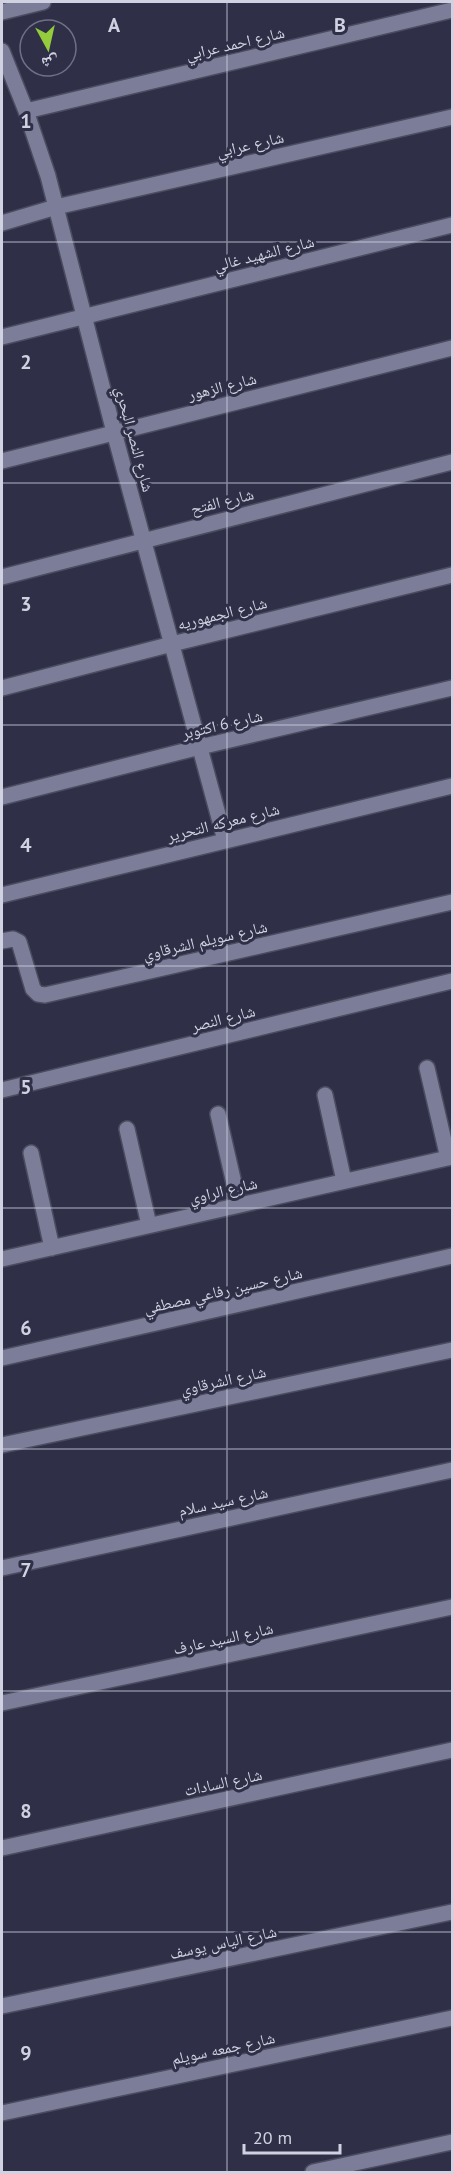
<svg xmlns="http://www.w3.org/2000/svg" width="454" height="2174" font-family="'PT Sans','Noto Naskh Arabic',sans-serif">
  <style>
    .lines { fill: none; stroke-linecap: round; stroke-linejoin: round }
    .minor-casing { stroke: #4b4c5f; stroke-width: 18 }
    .minor { stroke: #7c7e99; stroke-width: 15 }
    .grid { fill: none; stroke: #d0d2e1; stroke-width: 1.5; stroke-opacity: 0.55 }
    .labels { text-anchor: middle; stroke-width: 6; stroke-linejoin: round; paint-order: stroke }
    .street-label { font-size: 16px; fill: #d0d2e1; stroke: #2f3048 }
    .grid-label { font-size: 20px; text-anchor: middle; font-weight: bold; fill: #d0d2e1; stroke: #2f3048; stroke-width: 6; stroke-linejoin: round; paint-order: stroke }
  </style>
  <rect width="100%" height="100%" fill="#2f3048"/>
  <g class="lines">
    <g class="minor-casing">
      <path id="minor" d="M2,12L43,2
        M2,51L26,111L48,176L114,432L225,840
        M26,111L452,10
        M2,223L56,207L452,117
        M2,337L452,225
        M2,461L452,348
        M2,577L452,462
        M2,688L172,644L452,575
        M2,797L200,747L452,688
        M2,895L452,786
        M2,941L13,939L19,942L33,989L38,994L45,995L452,902
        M427,1068L448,1158
        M2,1090L452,981
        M325,1095L344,1181
        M218,1114L239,1205
        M127,1129L149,1225
        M31,1153L52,1248
        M2,1259L452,1157
        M2,1358L452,1256
        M2,1445L452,1350
        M2,1568L452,1470
        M2,1703L452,1607
        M2,1848L452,1750
        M2,2006L452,1912
        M2,2113L452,2018
        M313,2172L452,2142"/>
    </g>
    <use href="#minor" class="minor"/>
  </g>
  <path class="grid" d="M227,2V2172M2,242H452M2,483H452M2,725H452M2,966H452M2,1208H452M2,1449H452M2,1691H452M2,1932H452"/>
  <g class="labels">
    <g class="street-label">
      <text transform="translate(235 43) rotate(-13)" y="6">شارع احمد عرابي</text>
      <text transform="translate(250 144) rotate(-13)" y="6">شارع عرابي</text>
      <text transform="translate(264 253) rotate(-14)" y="6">شارع الشهيد غالي</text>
      <text transform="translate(222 386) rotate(-14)" y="6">شارع الزهور</text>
      <text transform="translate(135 439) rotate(75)" y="6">شارع النصر البحري</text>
      <text transform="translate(222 501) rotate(-14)" y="6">شارع الفتح</text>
      <text transform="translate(222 613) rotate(-14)" y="6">شارع الجمهوريه</text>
      <text transform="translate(222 724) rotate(-13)" y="6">شارع 6 اكتوبر</text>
      <text transform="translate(223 822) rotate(-14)" y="6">شارع معركه التحرير</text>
      <text transform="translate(205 940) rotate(-13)" y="6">شارع سويلم الشرقاوي</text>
      <text transform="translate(223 1018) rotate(-14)" y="6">شارع النصر</text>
      <text transform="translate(223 1190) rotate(-13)" y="6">شارع الراوي</text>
      <text transform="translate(223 1290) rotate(-13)" y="6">شارع حسين رفاعي مصطفي</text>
      <text transform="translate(223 1380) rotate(-12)" y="6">شارع الشرقاوي</text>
      <text transform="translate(223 1501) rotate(-12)" y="6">شارع سيد سلام</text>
      <text transform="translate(223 1638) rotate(-12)" y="6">شارع السيد عارف</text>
      <text transform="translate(223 1782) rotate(-12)" y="6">شارع السادات</text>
      <text transform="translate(223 1942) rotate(-12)" y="6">شارع الياس يوسف</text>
      <text transform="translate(223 2048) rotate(-12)" y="6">شارع جمعه سويلم</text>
    </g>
  </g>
  <g class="grid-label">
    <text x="114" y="32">A</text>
    <text x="340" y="32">B</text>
    <text x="26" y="128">1</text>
    <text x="26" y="369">2</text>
    <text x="26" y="611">3</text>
    <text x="26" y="852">4</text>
    <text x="26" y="1094">5</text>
    <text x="26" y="1335">6</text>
    <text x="26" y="1577">7</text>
    <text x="26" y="1818">8</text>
    <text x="26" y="2060">9</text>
  </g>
  <rect width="454" height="2174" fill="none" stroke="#d0d2e1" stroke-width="6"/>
  <g transform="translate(48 48) rotate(172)"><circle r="28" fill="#2f3048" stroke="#6f7185" stroke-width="1.5"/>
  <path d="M0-4.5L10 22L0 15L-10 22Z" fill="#94cc3c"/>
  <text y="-9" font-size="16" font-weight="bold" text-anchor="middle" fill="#d0d2e1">ش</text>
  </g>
  <path d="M244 2144v9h96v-9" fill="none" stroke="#d0d2e1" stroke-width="3"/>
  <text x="253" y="2144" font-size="18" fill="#d0d2e1" stroke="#2f3048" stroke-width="4.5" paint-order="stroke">20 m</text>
</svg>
